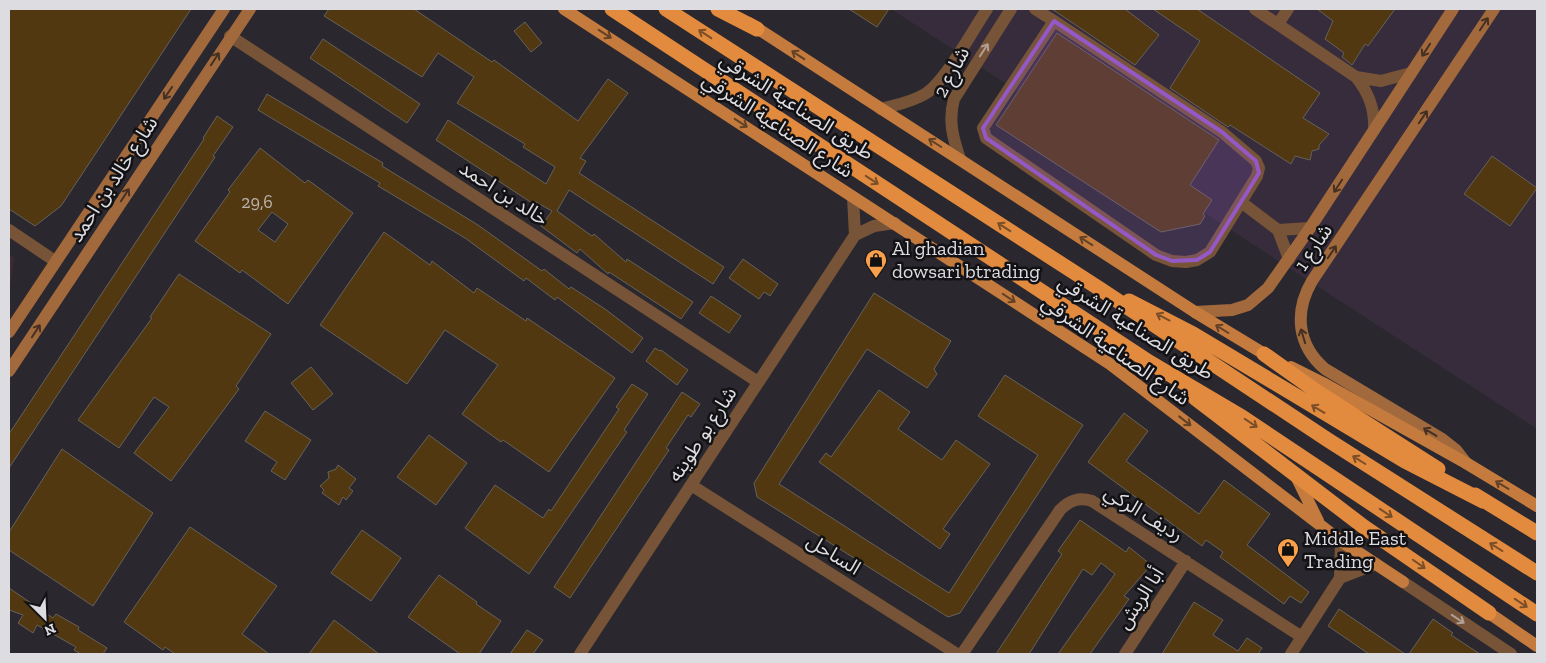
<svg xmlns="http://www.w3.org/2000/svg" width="1546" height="663" font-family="'Zilla Slab','Noto Sans Arabic',serif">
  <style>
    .industrial { fill: #362c3c }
    .education { fill: #3d2b31 }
    .building { fill: #513811; stroke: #66615b; fill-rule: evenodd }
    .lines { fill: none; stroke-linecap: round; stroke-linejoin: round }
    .street { stroke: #775438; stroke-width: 12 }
    .secondary { stroke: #a26a3c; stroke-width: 12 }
    .primary { stroke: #c47b3d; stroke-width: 12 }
    .highway { stroke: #e28a3d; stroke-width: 15 }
    .oneway { stroke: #443022 }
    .oneway2 { stroke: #624126 }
    .oneway3 { stroke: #7a4e28 }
    .oneway4 { stroke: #af9f94 }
    .marked { fill: #9458c7; fill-opacity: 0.2; stroke: #9458c7; stroke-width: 4; stroke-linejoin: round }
    .labels { text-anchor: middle; stroke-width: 5; stroke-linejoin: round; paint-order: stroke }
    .number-label { font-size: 18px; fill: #bab3ac }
    .street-label { font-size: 20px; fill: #dddce0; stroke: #121114 }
    .poi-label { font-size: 20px; fill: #dddce0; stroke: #121114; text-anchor: start }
  </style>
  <rect width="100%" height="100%" fill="#2a282e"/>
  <path class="industrial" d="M891,9H1537V429Z"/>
  <path class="education" d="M9,254L14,258L9,295Z"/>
  <path class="building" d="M9,9H191L61,206L35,226L9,209Z
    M329,9H414L492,62L494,60L578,121L608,79L628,93L580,158L586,161L579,173L724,267L713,284L569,190L557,211L592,236L594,234L626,262L627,259L693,302L681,319L609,272L608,274L580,249L577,253L541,226L552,211L534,201L532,203L436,140L448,120L546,184L555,167L523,147L525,144L457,103L474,77L438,53L422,77L324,16Z
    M849,9H889L877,27Z
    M1052,9H1125L1159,35L1135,65Z
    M1153,9H1197L1320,93L1303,118L1329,134L1319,145V149L1312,151L1310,160L1295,156L1291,164L1230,125L1228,127L1170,88L1200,41Z
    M1317,9H1395L1368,46L1365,44L1352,65L1342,57L1344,53L1325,39L1333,21Z
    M525,22L542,43L531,52L514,31Z
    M1057,33L1219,140L1190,185L1212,200L1203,214L1205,216L1200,224L1161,232L996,125Z
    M323,39L420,104L407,123L310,58Z
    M267,94L383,163L382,166L478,225L542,271L544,269L569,289L571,287L605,309L643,338L632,353L557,297L555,300L526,278L524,281L465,238L378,186L380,183L258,110Z
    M217,116L233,127L213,156L215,157L9,468V434L204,139L203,138Z
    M260,148L305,183L308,180L353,213L288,304L242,270L240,273L195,241L230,192L228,190ZM272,212L288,224L275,242L258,230Z
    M1492,156L1537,188L1510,226L1464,194Z
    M384,232L430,265L432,261L474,293L477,288L526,321L527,318L615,378L549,472L503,440L501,442L462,414L498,365L445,330L407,384L320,325Z
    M743,259L778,284L770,296L764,292L759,299L729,278Z
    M179,274L271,334L236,386L239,389L171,481L134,453L169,407L154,397L119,448L78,420L152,318L150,317Z
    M874,293L951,341L934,369L937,374L927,388L867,349L779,484L949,593L1038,455L978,416L1005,375L1083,425L960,613L948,617L757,497L754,483Z
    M711,296L741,316L729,333L699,313Z
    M655,348L660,351L661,350L688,370L677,385L646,361Z
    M311,367L333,394L313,410L291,383Z
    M632,384L648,394L624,430L627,432L529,574L465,528L495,485L543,518L549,509L551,511L619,409L616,407Z
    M879,390L910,412L898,429L942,460L956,440L990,464L943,529L950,534L940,549L819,462L826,453L831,457Z
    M682,392L700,404L691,417L688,415L666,448L669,450L570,598L554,587Z
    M265,411L311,440L285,480L271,471L277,462L245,441Z
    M1124,413L1148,431L1126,461L1199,514L1224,480L1270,514L1247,545L1309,592L1301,603L1290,596L1284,604L1220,557L1223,552L1206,540L1202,546L1088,462Z
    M429,435L467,463L436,505L397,477Z
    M62,449L153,513L93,606L9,550V532Z
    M338,465L356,479L349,488L353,491L346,500L343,497L339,505L322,493L324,490L320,486L329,478L328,472L336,469Z
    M1080,520L1126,552L1129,547L1151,565L1124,596L1129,599L1090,654H1058L1115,574L1101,563L1092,575L1083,569L1029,654H996L1062,554L1058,551Z
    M190,527L277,586L242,634L269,654H175L165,647L163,650L124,622Z
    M362,530L401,558L371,601L331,573Z
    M439,575L477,602L476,604L501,621L479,654H460L408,617Z
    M9,588L53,618L56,614L79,627L78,630L107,648L103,654H81L74,650L76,647L37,625L33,633L18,623L23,615L9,610Z
    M1194,602L1223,620L1213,635L1238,651L1247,638L1262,648L1258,654H1162Z
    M1339,609L1405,654H1369L1328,626Z
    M1433,619L1453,633L1451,635L1480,654H1409Z
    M334,620L379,654H309Z
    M527,630L543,640L533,654H510Z"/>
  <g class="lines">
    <path class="street" d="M1035,9L1054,21L1222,132L1256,161L1259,168L1257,176L1210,252L1197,260L1186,262L1172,261L1156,255L986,138L983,128L1054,21
      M1255,9L1356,77C1369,93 1375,109 1374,130
      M1278,24L1288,9
      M230,36L758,382
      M1356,77L1381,81L1411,73
      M881,109C896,105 912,102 925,94C945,82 973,30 987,9
      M960,159C953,138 948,121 954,99L1011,9
      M853,197L855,235
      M1241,202L1278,230
      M9,230L55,261
      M1278,230L1310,228
      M1278,230L1289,259
      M691,485L957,654
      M1340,578L1376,564
      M1403,582L1511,654
      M580,654L855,235L874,226L895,223
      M962,654L1060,510C1070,500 1079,497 1092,501L1302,637
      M1125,654L1186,561
      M1291,654L1340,578L1341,541"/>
    <path class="secondary" d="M1195,312L1232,310L1248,305L1268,288L1310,228L1453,9
      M9,332L224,9
      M9,371L250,9
      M1466,463L1456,450L1442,439L1325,369C1297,345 1294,312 1312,281L1494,9"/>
    <path class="primary" d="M564,9L1110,364L1341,541L1403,582
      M749,23L1195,312L1271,358
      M1291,367L1323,383L1466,463L1537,506
      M1295,474L1318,521
      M1489,613L1537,646"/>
    <path class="highway" d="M612,9L1149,362L1242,417L1537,614
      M666,9L1100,289L1328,440L1537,573
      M718,9L757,29
      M1129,301L1193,334L1405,461L1483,501
      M1264,354L1316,391L1438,469
      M1195,398L1364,527L1489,613
      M1475,495L1537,533"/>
  </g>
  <defs><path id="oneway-shaft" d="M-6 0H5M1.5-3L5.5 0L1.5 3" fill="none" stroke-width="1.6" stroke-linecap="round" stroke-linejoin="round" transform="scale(1.25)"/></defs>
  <g class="oneway">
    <use href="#oneway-shaft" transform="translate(1484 24) rotate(-57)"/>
    <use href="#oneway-shaft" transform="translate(1426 50) rotate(123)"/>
    <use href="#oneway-shaft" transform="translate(215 59) rotate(-57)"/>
    <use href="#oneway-shaft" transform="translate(168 93) rotate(124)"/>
    <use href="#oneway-shaft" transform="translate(1423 117) rotate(-56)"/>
    <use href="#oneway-shaft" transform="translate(1338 186) rotate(123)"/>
    <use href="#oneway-shaft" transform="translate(125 195) rotate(-57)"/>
    <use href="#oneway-shaft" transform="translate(1332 252) rotate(-56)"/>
    <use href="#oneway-shaft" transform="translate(36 331) rotate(-57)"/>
    <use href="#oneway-shaft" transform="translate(1303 336) rotate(-107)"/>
    <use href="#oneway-shaft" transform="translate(1430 432) rotate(-149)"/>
  </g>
  <g class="oneway2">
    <use href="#oneway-shaft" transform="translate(605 34) rotate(33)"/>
    <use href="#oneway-shaft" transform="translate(798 55) rotate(-147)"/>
    <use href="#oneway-shaft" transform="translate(741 123) rotate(33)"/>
    <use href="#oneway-shaft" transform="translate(935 143) rotate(-148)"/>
    <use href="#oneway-shaft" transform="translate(1086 241) rotate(-147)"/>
    <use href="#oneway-shaft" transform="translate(1009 298) rotate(34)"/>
    <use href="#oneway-shaft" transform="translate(1222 329) rotate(-148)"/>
    <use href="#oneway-shaft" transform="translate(1185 421) rotate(38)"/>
    <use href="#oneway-shaft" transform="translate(1502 485) rotate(-149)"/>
  </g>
  <g class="oneway3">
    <use href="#oneway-shaft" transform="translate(705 34) rotate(-147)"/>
    <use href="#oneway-shaft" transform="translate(872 180) rotate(33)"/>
    <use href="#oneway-shaft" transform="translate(1004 227) rotate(-147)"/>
    <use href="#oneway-shaft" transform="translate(1163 317) rotate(-152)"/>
    <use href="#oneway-shaft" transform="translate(1318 409) rotate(-149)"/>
    <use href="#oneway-shaft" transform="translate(1251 423) rotate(34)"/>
    <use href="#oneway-shaft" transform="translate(1359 460) rotate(-148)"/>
    <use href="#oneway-shaft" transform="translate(1386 513) rotate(34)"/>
    <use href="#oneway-shaft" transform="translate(1496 547) rotate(-148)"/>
    <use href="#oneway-shaft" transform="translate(1419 564) rotate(35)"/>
    <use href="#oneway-shaft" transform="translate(1521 603) rotate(34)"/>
  </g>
  <g class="oneway4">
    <use href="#oneway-shaft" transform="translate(984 50) rotate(-57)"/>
    <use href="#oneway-shaft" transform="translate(1458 619) rotate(34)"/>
  </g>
  <path class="marked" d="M1054,21L1222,132L1256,161L1259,173L1210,252L1197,260L1172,261L1156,255L986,138L983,128Z"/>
  <defs>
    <g id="shop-pin" transform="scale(1.125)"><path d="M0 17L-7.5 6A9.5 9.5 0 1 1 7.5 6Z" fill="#f8a04b" stroke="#121114"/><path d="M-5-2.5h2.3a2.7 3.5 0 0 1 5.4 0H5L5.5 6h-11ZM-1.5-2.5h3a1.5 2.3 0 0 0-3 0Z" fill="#111"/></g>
  </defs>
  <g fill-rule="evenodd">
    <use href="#shop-pin" x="876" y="260"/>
    <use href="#shop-pin" x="1288" y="549"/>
  </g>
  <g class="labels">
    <g class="number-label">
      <text x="257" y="208">29,6</text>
    </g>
    <g class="street-label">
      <text transform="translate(951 72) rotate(-62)" y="7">شارع 2</text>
      <text transform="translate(797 106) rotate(33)" y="7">طريق الصناعية الشرقي</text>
      <text transform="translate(778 125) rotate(33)" y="7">شارع الصناعية الشرقي</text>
      <text transform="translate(113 179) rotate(-57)" y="7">شارع خالد بن احمد</text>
      <text transform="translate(504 193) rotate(33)" y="7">خالد بن احمد</text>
      <text transform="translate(1313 247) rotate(-56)" y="7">شارع 1</text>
      <text transform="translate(1136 327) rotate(32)" y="7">طريق الصناعية الشرقي</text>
      <text transform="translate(1116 350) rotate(35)" y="7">شارع الصناعية الشرقي</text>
      <text transform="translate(702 434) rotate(-57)" y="7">شارع بو طوينه</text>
      <text transform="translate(1144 513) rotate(32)" y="7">رديف الركي</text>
      <text transform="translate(834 554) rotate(32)" y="7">الساحل</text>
      <text transform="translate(1140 598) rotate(-57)" y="7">أبا الريش</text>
    </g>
    <g class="poi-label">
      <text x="892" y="255">Al ghadian<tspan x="892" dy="23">dowsari btrading</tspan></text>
      <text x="1304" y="545">Middle East<tspan x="1304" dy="23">Trading</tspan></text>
    </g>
  </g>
  <rect width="1546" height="663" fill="none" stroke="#dddce0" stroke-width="20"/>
  <g transform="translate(45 618) rotate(156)" stroke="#121114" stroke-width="4" paint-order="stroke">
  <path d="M0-4L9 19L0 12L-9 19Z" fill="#dddce0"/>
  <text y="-8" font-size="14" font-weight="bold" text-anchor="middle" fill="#dddce0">N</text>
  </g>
</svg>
